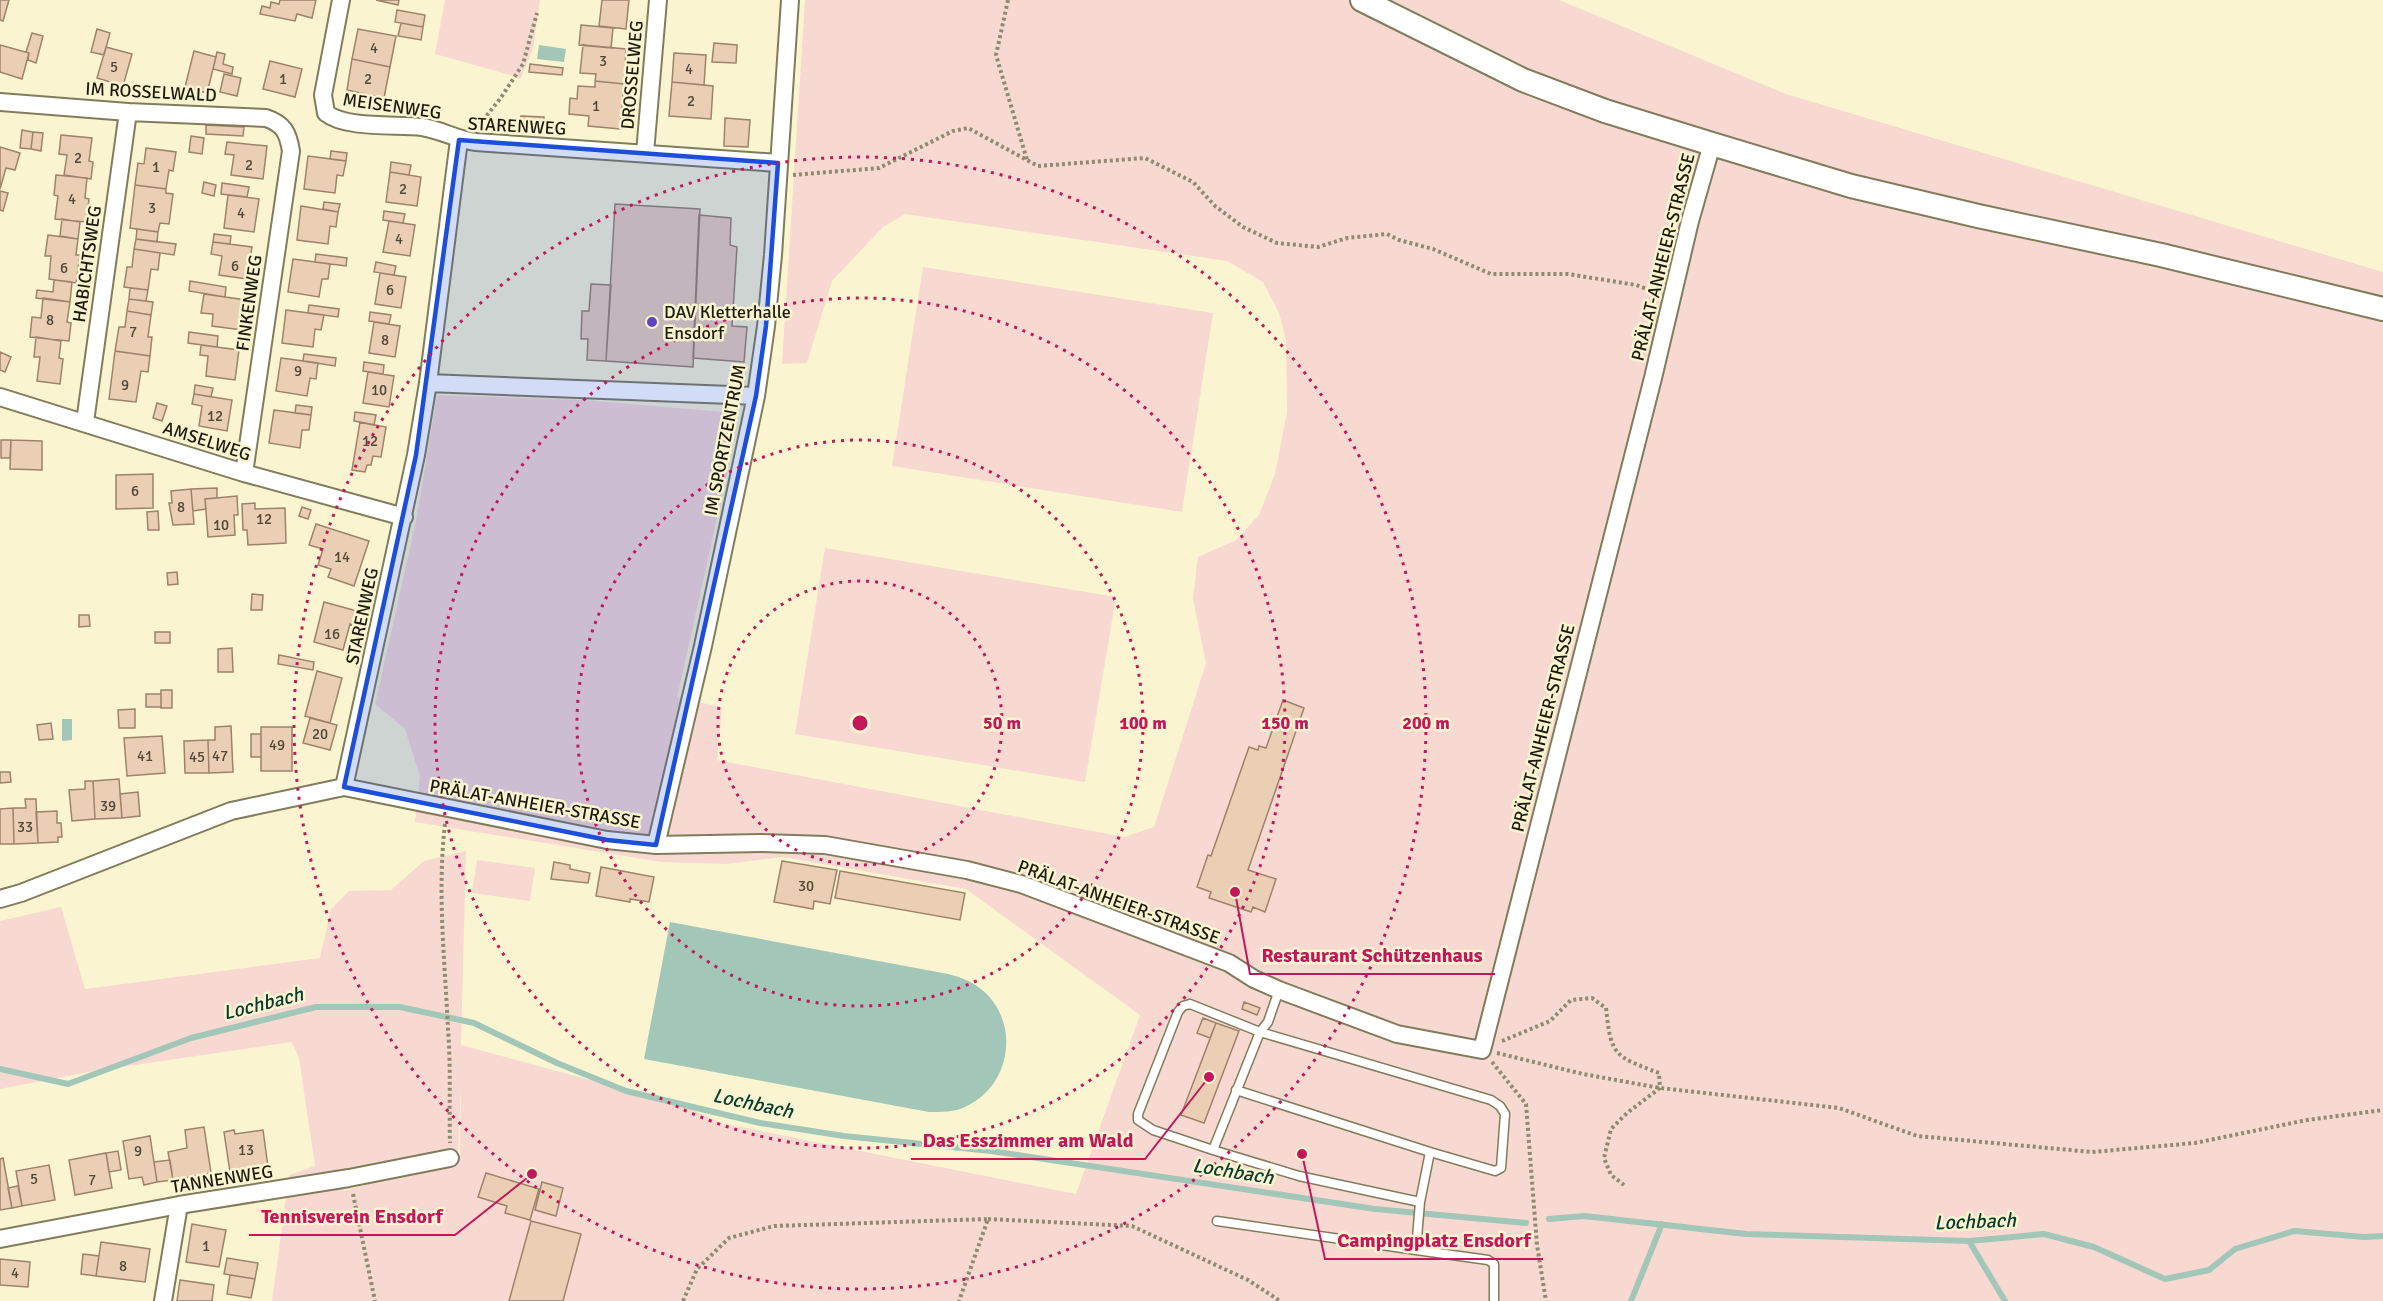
<svg xmlns="http://www.w3.org/2000/svg" width="2383" height="1301" font-family="Signika,sans-serif">
  <style>
    .green { fill: #f8d9d2; fill-rule: evenodd }
    .water { fill: #a2c6b8 }
    .lines { fill: none; stroke-linecap: round; stroke-linejoin: round }
    .stream { stroke: #a2c6b8; stroke-width: 6 }
    .building { fill: #ebcfb4; stroke: #9d836a; stroke-width: 1.5 }
    .lane-casing { stroke: #817c5b; stroke-width: 11 }
    .street-casing { stroke: #817c5b; stroke-width: 20 }
    .secondary-casing { stroke: #817c5b; stroke-width: 26 }
    .path { stroke: #8e8b71; stroke-width: 4; stroke-dasharray: 3 3; stroke-linecap: butt }
    .lane { stroke: #fff; stroke-width: 8 }
    .street { stroke: #fff; stroke-width: 16 }
    .secondary { stroke: #fff; stroke-width: 22 }
    .marked { fill: #1d4ed8; fill-opacity: 0.2; stroke: #1d4ed8; stroke-width: 4.5; stroke-linejoin: round }
    .ring { fill: none; stroke: #c2185b; stroke-width: 3; stroke-dasharray: 3 6 }
    .poi-dot { fill: #5f44bc; stroke: #faf5d0; stroke-width: 2 }
    .labels { text-anchor: middle; stroke-width: 5; stroke-linejoin: round; paint-order: stroke }
    .number-label { font-size: 15px; fill: #504737 }
    .street-label { font-size: 18px; fill: #1c1a0d; stroke: #faf5d0 }
    .poi-label { font-size: 18px; fill: #1c1a0d; stroke: #faf5d0; text-anchor: start }
    .water-label { font-size: 20px; font-style: italic; fill: #073c2e; stroke: #faf5d0 }
    .centre { fill: #c2185b; stroke: #faf5d0; stroke-width: 3 }
    .ring-label { font-size: 18px; text-anchor: middle; font-weight: bold; fill: #c2185b; stroke: #faf5d0; stroke-width: 5; stroke-linejoin: round; paint-order: stroke }
    .leader { fill: none; stroke: #c2185b; stroke-width: 2 }
    .callout-dot { fill: #c2185b; stroke: #faf5d0; stroke-width: 2 }
    .callout-label { font-size: 20px; text-anchor: middle; font-weight: bold; fill: #c2185b; stroke: #faf5d0; stroke-width: 5; stroke-linejoin: round; paint-order: stroke }
  </style>
  <rect width="100%" height="100%" fill="#faf5d0"/>
  <path class="green" d="M445,0H540L533,48L521,78L435,54Z
    M805,0H1559L1786,94L2383,272V1301H272L289,1175L315,1166L299,1058L292,1042L94,1071L0,1089V921L61,907L85,989L320,958L331,909L349,891L391,890L424,861L466,851L461,1045L682,1105L721,1123L1076,1194L1140,1015L966,889L783,857L726,864L661,862L415,822L420,776L405,729L375,704L416,521L437,395L584,400L724,412L731,423L726,478L677,698L722,707L717,760L1124,837L1154,827L1206,663L1193,599L1198,557L1236,540L1259,515L1275,474L1287,412L1286,340L1279,313L1263,282L1227,261L905,214L883,227L832,281L807,363L782,364ZM461,1085L460,1158L344,1191L341,1173L458,1152Z
    M923,267L1213,313L1182,512L892,466Z
    M825,548L1116,597L1085,782L795,734Z
    M477,860L535,868L530,901L472,893Z"/>
  <path class="water" d="M539,45L566,49L564,62L537,59Z
    M62,719H72V740L62,741Z
    M670,922L948,974C960,977 971,981 981,989C1021,1021 1012,1086 965,1107C954,1112 942,1112 929,1112L644,1059Z"/>
  <g class="lines">
    <path class="stream" d="M0,1069L68,1084L191,1038L316,1007H400L474,1023L557,1063L626,1091L760,1123L844,1136L991,1151L1375,1209L1526,1223
      M1549,1219L1584,1216L1746,1234L1969,1241L2044,1234L2094,1247L2165,1279L2209,1270L2235,1249L2294,1231L2364,1237L2383,1236
      M1969,1241L2005,1301
      M1631,1301L1662,1224"/>
  </g>
  <path class="building" d="M0,0H9L3,21L0,20Z
    M280,0H316L312,18L297,14L295,21L260,14L262,6L270,8L271,2L279,4Z
    M376,0H399L398,5Z
    M602,0H629L626,29L599,26Z
    M397,10L425,15L423,27L395,22Z
    M401,23L423,27L421,40L398,36Z
    M581,25L613,28L611,48L579,45Z
    M97,29L110,33L104,55L91,52Z
    M358,29L396,36L390,67L352,59Z
    M32,33L43,36L36,63L28,60L29,53L26,52Z
    M714,43L737,45L736,63L712,62Z
    M0,45L29,53L22,79L0,72Z
    M583,45L626,49L624,84L595,81L596,74L580,73Z
    M106,47L132,54L123,86L97,78Z
    M194,51L216,57L207,93L185,87Z
    M217,52L225,54L223,64L233,67L232,74L213,69Z
    M674,53L706,55L704,85L672,82Z
    M352,59L390,67L384,98L347,90Z
    M270,61L302,69L295,97L263,89Z
    M530,64L563,68L562,75L529,72Z
    M224,74L241,78L237,96L220,92Z
    M595,81L624,84L620,129L588,126L589,116L569,114L570,98L577,99L578,86L595,87Z
    M672,82L713,86L711,119L669,116Z
    M521,116L544,117L543,131L520,130Z
    M725,118L750,120L748,147L724,146Z
    M206,125L244,127L243,136L206,134Z
    M22,130L33,132L31,149L20,148Z
    M33,132L43,133L41,151L31,149Z
    M61,135L92,138L89,161L93,162L91,179L64,175L67,155L59,154Z
    M191,136L204,138L202,154L189,152Z
    M227,142L267,146L263,179L231,175L234,155L225,154Z
    M0,147L20,153L15,170L6,168L0,189Z
    M146,148L176,152L173,171L169,170L166,189L135,185L138,163L144,164Z
    M331,151L347,153L346,161L330,159Z
    M308,156L346,161L343,176L337,175L335,193L304,189Z
    M391,162L411,165L409,175L390,172Z
    M390,172L421,177L417,206L386,202Z
    M56,175L87,178L85,198L89,199L86,222L55,219L58,196L54,195Z
    M204,182L216,185L214,196L202,193Z
    M222,183L249,187L247,197L221,194Z
    M135,185L166,189V193L173,194L169,224L160,223L158,232L130,228Z
    M0,191L8,193L3,211L0,210Z
    M228,195L259,199L254,232L224,228Z
    M324,202L340,204L338,212L323,209Z
    M615,204L700,209L693,367L606,361Z
    M301,206L338,212L336,227L330,226L328,244L297,240Z
    M384,211L405,214L403,223L383,220Z
    M699,215L731,218L730,245L737,247L732,326L747,327L744,362L693,358Z
    M62,219L80,222L78,239L60,236Z
    M389,221L415,225L410,256L383,252Z
    M137,229L158,232L157,242L136,239Z
    M214,234L231,236L230,244L213,242Z
    M48,235L78,239L76,255H80L76,283L49,279L51,256H45Z
    M136,239L176,244L174,255L134,249Z
    M213,242L252,247L247,279L219,275L222,256L211,254Z
    M134,249L160,253L158,270L151,269L148,290L124,287L127,267H132Z
    M316,254L347,258L346,266L315,262Z
    M293,259L330,264L328,279H322L319,297L288,292Z
    M376,262L396,266L394,275L374,272Z
    M380,273L406,277L401,308L375,304Z
    M54,280L72,282L70,302L36,298L37,290L53,292Z
    M190,281L226,287L225,297L189,291Z
    M591,284L611,285L606,361L587,360L588,339H581L582,311H589Z
    M130,288L148,290L146,301L129,299Z
    M204,294L246,300L242,330L212,326L213,314L201,313Z
    M43,298L70,302L67,322L71,323L69,341L30,337L32,317L41,318Z
    M129,299L153,302L151,315L127,311Z
    M309,305L339,309L338,317L308,313Z
    M286,310L324,315L321,330L315,329L313,347L282,343Z
    M127,311L151,315L148,337H152L150,356L115,351L119,327H125Z
    M370,312L391,315L389,324L369,321Z
    M374,322L400,326L395,357L369,353Z
    M189,332L218,336L217,347L188,343Z
    M36,337L61,341L59,358L63,359L60,384L37,381L40,357H34Z
    M201,345L239,350L235,380L206,376L208,356L200,355Z
    M115,351L150,356L148,372L141,371L136,402L109,399Z
    M0,352L11,357L5,372L0,370Z
    M304,354L336,358L335,366L303,361Z
    M281,358L318,363L316,379L310,378L307,396L276,391Z
    M364,362L384,365L383,374L363,371Z
    M368,372L394,376L389,407L363,403Z
    M195,385L213,388L211,397L194,394Z
    M194,394L232,400L227,431L199,426L202,406L192,404Z
    M157,403L167,406L162,421L153,418Z
    M296,405L312,407L311,415L295,413Z
    M274,410L311,415L309,430H302L300,448L269,443Z
    M355,412L376,415L374,425L354,421Z
    M360,422L386,427L381,457L373,456L371,465H367L365,472L352,470Z
    M1,440H11L10,458H1Z
    M11,440L42,441V470L10,469Z
    M153,474V508L116,509V475Z
    M217,488V498L205,499L206,509L193,511L191,489Z
    M191,489L194,524L173,525L169,503H172L171,491Z
    M237,496L238,515H234L235,535L208,537L205,499Z
    M255,503V509L285,508L286,543L248,545L247,530H243L242,504Z
    M302,507L311,510L308,519L299,516Z
    M158,511L159,530H148L147,512Z
    M316,524L369,541L354,586L328,577L331,569L318,565L323,549L309,545Z
    M177,572L178,584L168,585L167,573Z
    M252,594L263,595L262,610H251Z
    M324,602L357,611L353,625L350,624L343,650L314,642Z
    M79,615H89L90,626L79,627Z
    M155,632H170V643H155Z
    M232,648L233,672H218V649Z
    M279,655L314,662L313,670L278,664Z
    M317,671L342,678L330,723L305,716Z
    M161,690H172V708H161Z
    M146,694H161V707H146Z
    M1283,700L1304,708L1248,870L1276,879L1265,912L1253,907L1251,912L1209,898L1211,892L1197,887L1208,855L1211,856L1249,747L1258,750L1259,746L1266,748Z
    M135,709V728H119L118,710Z
    M310,718L337,725L330,750L303,743Z
    M51,723L53,739L39,740L37,725Z
    M231,726L233,772L209,773L208,740H215V727Z
    M261,727H292V771H261Z
    M251,734H261V757H251Z
    M162,736L165,773L127,776L124,738Z
    M208,740L209,773H185L184,741Z
    M0,772H10L11,782L0,783Z
    M119,779L122,818L95,819L93,781Z
    M85,781H93L95,819L72,821L69,790L85,789Z
    M138,792L140,816L122,818L120,794Z
    M25,799H36L38,843L14,844L13,808H26Z
    M13,808L14,844H0V809Z
    M57,811V823H61L62,837H58V842L38,843L36,812Z
    M782,861L837,870L830,904L814,901L813,909L774,902Z
    M554,862L570,865V869L590,873L588,883L551,879Z
    M601,867L654,877L649,902L630,899V902L596,896Z
    M840,871L965,893L960,920L835,898Z
    M1244,1002L1260,1008L1257,1015L1242,1009Z
    M1203,1018L1216,1023L1210,1038L1197,1033Z
    M1216,1023L1239,1031L1204,1123L1181,1115Z
    M204,1127L211,1173L173,1180L168,1152L187,1148L185,1130Z
    M234,1130L235,1134L263,1130L268,1167L230,1172L224,1132Z
    M150,1136L157,1182L144,1185L142,1177L129,1179L123,1141Z
    M118,1151L121,1170L109,1172L106,1153Z
    M106,1153L112,1188L75,1195L69,1160Z
    M3,1158L12,1208L0,1210V1159Z
    M170,1160L173,1180L157,1182L154,1162Z
    M49,1165L55,1200L22,1206L16,1171Z
    M486,1173L539,1189L530,1220L505,1213L507,1206L478,1197Z
    M542,1182L563,1188L556,1216L535,1210Z
    M18,1186L22,1206L12,1208L8,1188Z
    M531,1221L581,1234L563,1301H509Z
    M192,1224L226,1230L219,1267L186,1262Z
    M101,1242L150,1249L145,1282L96,1276Z
    M83,1254L99,1256L96,1276L81,1274Z
    M227,1258L258,1263L255,1279L224,1274Z
    M0,1259L30,1262L28,1287L0,1285Z
    M230,1275L255,1279L251,1298L227,1294Z
    M180,1280L214,1285L212,1301H177Z"/>
  <g class="lines">
    <g class="lane-casing">
      <path id="lane" d="M1236,1090L1430,1152L1420,1202L1299,1176L1213,1150L1260,1032L1268,1022L1279,990
        M1213,1150L1153,1130L1138,1120V1114L1178,1012L1183,1006L1190,1004L1260,1032L1491,1100L1500,1106L1505,1114L1501,1168L1495,1171L1430,1152
        M1217,1221L1416,1250L1420,1202
        M1416,1250L1488,1260L1494,1264V1301"/>
    </g>
    <g class="street-casing">
      <path id="street" d="M341,0L323,95L326,113C346,129 396,124 422,127C442,130 457,140 476,142L778,163
        M0,102L128,112L266,118C284,124 288,133 291,151L244,473
        M645,153L658,0
        M428,383L756,396
        M0,397L244,473L404,517
        M85,422L128,112
        M344,787L416,455L428,383L459,140
        M656,845L703,646L756,396L766,326L773,255L790,0
        M0,899L21,893L231,811L344,787L607,840L656,845L761,843L825,845L967,870L1021,884L1129,925L1229,963L1254,979L1279,990L1397,1034L1482,1050L1653,378L1690,221L1712,144
        M0,1239L179,1205L349,1178L450,1158
        M163,1301L179,1205"/>
    </g>
    <g class="secondary-casing">
      <path id="secondary" d="M1362,0L1523,80L1605,111L1712,144L1851,186L1978,216L2161,255L2383,309"/>
    </g>
    <path class="path" d="M1008,0L996,55L1027,160
      M479,125L500,99L523,64L537,13
      M793,175L879,168L953,131L968,128L1038,166L1145,158L1193,182L1215,206L1243,227L1277,243L1318,247L1347,238L1387,234L1399,240L1433,249L1491,274H1568L1636,285L1658,293
      M445,824C437,892 445,962 448,1029C451,1067 449,1105 450,1143
      M1502,1041L1550,1021L1571,1000L1592,998L1606,1008C1611,1056 1614,1056 1659,1073L1660,1088L1627,1113L1611,1129L1604,1158L1611,1175L1624,1185
      M1497,1053L1583,1074L1660,1088L1839,1108L1917,1136L2092,1152L2195,1143L2307,1120L2383,1110
      M1492,1062L1526,1104L1537,1245L1546,1301
      M353,1194L375,1301
      M988,1219L1132,1226L1248,1280L1280,1301
      M683,1301L697,1269L729,1238L774,1226L988,1219L959,1301"/>
    <use href="#lane" class="lane"/>
    <use href="#street" class="street"/>
    <use href="#secondary" class="secondary"/>
  </g>
  <path class="marked" d="M459,140L778,163L766,326L756,396L656,845L607,840L344,787L416,455Z"/>
  <g class="ring">
    <circle cx="860" cy="723" r="142"/>
    <circle cx="860" cy="723" r="283"/>
    <circle cx="860" cy="723" r="425"/>
    <circle cx="860" cy="723" r="566"/>
  </g>
  <circle class="poi-dot" cx="652" cy="322" r="6"/>
  <g class="labels">
    <g class="number-label">
      <text x="374" y="53">4</text>
      <text x="603" y="66">3</text>
      <text x="114" y="72">5</text>
      <text x="689" y="74">4</text>
      <text x="283" y="84">1</text>
      <text x="368" y="84">2</text>
      <text x="691" y="106">2</text>
      <text x="596" y="111">1</text>
      <text x="78" y="163">2</text>
      <text x="249" y="170">2</text>
      <text x="156" y="172">1</text>
      <text x="403" y="194">2</text>
      <text x="72" y="204">4</text>
      <text x="152" y="213">3</text>
      <text x="241" y="218">4</text>
      <text x="399" y="244">4</text>
      <text x="235" y="271">6</text>
      <text x="64" y="273">6</text>
      <text x="390" y="295">6</text>
      <text x="50" y="325">8</text>
      <text x="133" y="337">7</text>
      <text x="385" y="345">8</text>
      <text x="298" y="376">9</text>
      <text x="125" y="390">9</text>
      <text x="379" y="395">10</text>
      <text x="215" y="421">12</text>
      <text x="370" y="446">12</text>
      <text x="135" y="496">6</text>
      <text x="181" y="512">8</text>
      <text x="264" y="524">12</text>
      <text x="221" y="530">10</text>
      <text x="342" y="562">14</text>
      <text x="332" y="639">16</text>
      <text x="320" y="739">20</text>
      <text x="277" y="750">49</text>
      <text x="145" y="761">41</text>
      <text x="220" y="761">47</text>
      <text x="197" y="762">45</text>
      <text x="108" y="811">39</text>
      <text x="25" y="832">33</text>
      <text x="806" y="891">30</text>
      <text x="246" y="1155">13</text>
      <text x="138" y="1156">9</text>
      <text x="34" y="1184">5</text>
      <text x="92" y="1185">7</text>
      <text x="206" y="1251">1</text>
      <text x="123" y="1271">8</text>
      <text x="15" y="1278">4</text>
    </g>
    <g class="street-label">
      <text transform="translate(632 75) rotate(-85)" y="6">DROSSELWEG</text>
      <text transform="translate(151 92) rotate(3)" y="6">IM ROSSELWALD</text>
      <text transform="translate(392 106) rotate(8)" y="6">MEISENWEG</text>
      <text transform="translate(517 126) rotate(3)" y="6">STARENWEG</text>
      <text transform="translate(1663 257) rotate(-76)" y="6">PRÄLAT-ANHEIER-STRASSE</text>
      <text transform="translate(87 264) rotate(-82)" y="6">HABICHTSWEG</text>
      <text transform="translate(249 303) rotate(-82)" y="6">FINKENWEG</text>
      <text transform="translate(725 440) rotate(-79)" y="6">IM SPORTZENTRUM</text>
      <text transform="translate(207 441) rotate(18)" y="6">AMSELWEG</text>
      <text transform="translate(362 616) rotate(-78)" y="6">STARENWEG</text>
      <text transform="translate(1543 728) rotate(-76)" y="6">PRÄLAT-ANHEIER-STRASSE</text>
      <text transform="translate(535 804) rotate(10)" y="6">PRÄLAT-ANHEIER-STRASSE</text>
      <text transform="translate(1119 902) rotate(20)" y="6">PRÄLAT-ANHEIER-STRASSE</text>
      <text transform="translate(222 1179) rotate(-9)" y="6">TANNENWEG</text>
    </g>
    <g class="poi-label">
      <text x="664" y="318">DAV Kletterhalle<tspan x="664" dy="21">Ensdorf</tspan></text>
    </g>
    <g class="water-label">
      <text transform="translate(263 1003) rotate(-14)" y="7">Lochbach</text>
      <text transform="translate(753 1103) rotate(12)" y="7">Lochbach</text>
      <text transform="translate(1233 1171) rotate(9)" y="7">Lochbach</text>
      <text transform="translate(1975 1221) rotate(-2)" y="7">Lochbach</text>
    </g>
  </g>
  <circle cx="860" cy="723" r="9" class="centre"/>
  <g class="ring-label">
    <text x="1002" y="729">50 m</text>
    <text x="1143" y="729">100 m</text>
    <text x="1285" y="729">150 m</text>
    <text x="1426" y="729">200 m</text>
  </g>
  <path class="leader" d="M1235 892L1250 974H1495M1209 1077L1145 1159H911M532 1174L455 1235H249M1302 1154L1325 1259H1543"/>
  <g class="callout-dot">
    <circle cx="1235" cy="892" r="6"/>
    <circle cx="1209" cy="1077" r="6"/>
    <circle cx="532" cy="1174" r="6"/>
    <circle cx="1302" cy="1154" r="6"/>
  </g>
  <g class="callout-label">
    <text x="1372" y="962">Restaurant Schützenhaus</text>
    <text x="1028" y="1147">Das Esszimmer am Wald</text>
    <text x="352" y="1223">Tennisverein Ensdorf</text>
    <text x="1434" y="1247">Campingplatz Ensdorf</text>
  </g>
</svg>
